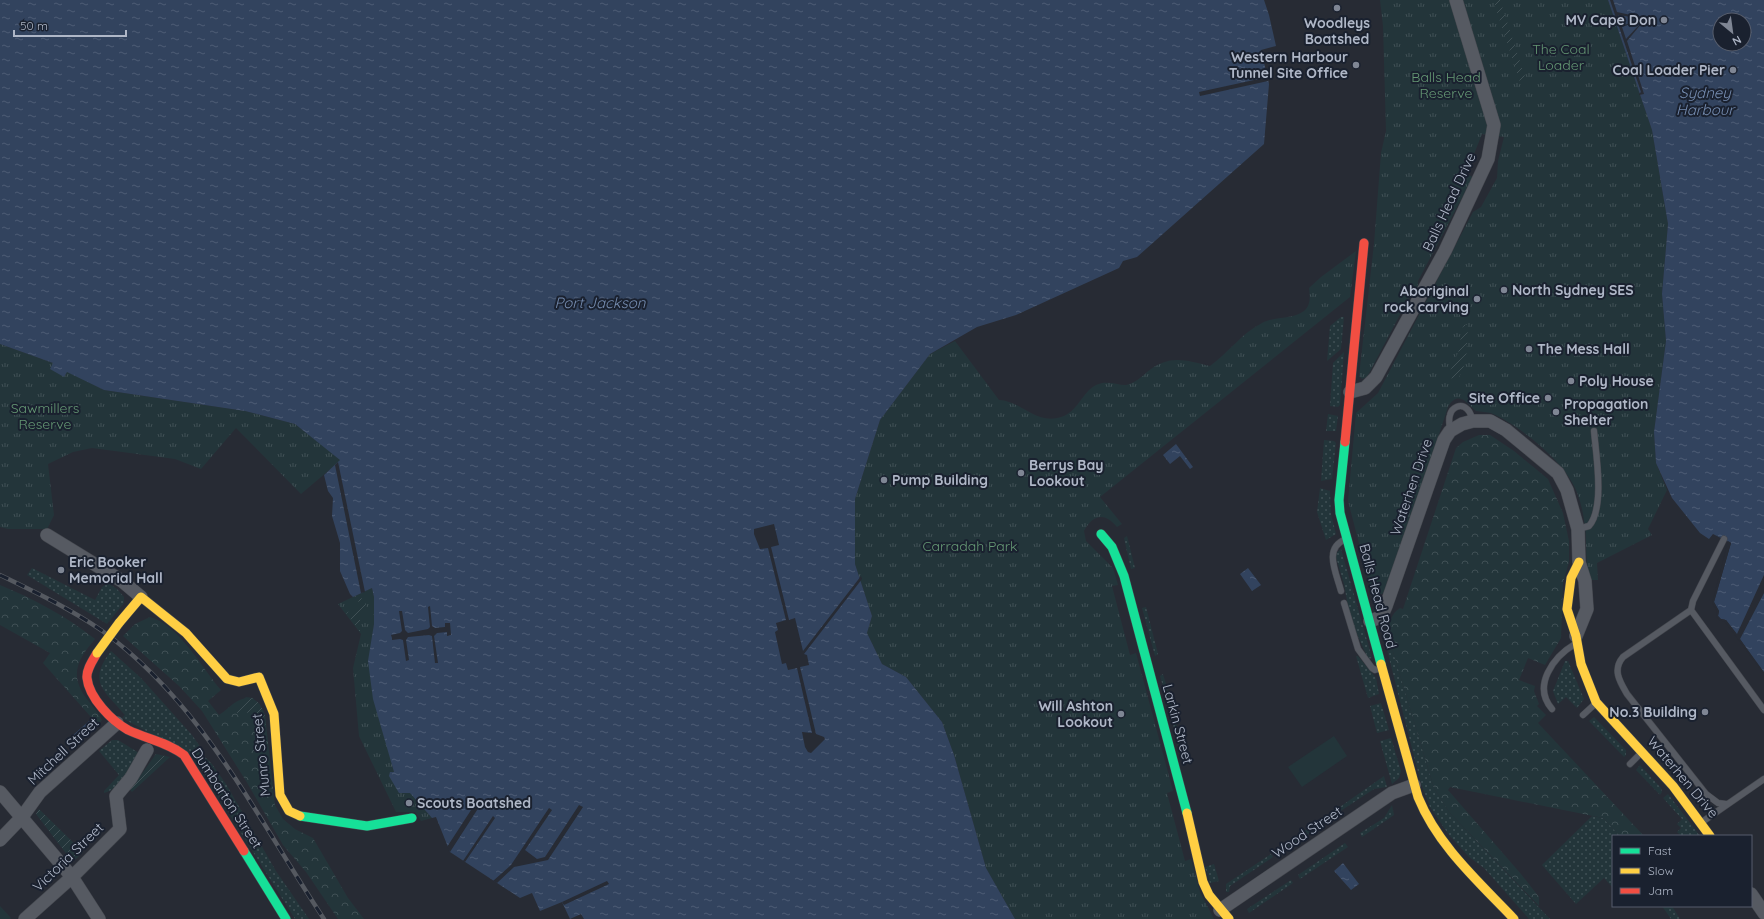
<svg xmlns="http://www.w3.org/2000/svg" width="1764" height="919" font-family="Quicksand,sans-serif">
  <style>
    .grass { fill: url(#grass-dots) }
    .forest { fill: url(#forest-crowns) }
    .park { fill: url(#park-tufts) }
    .garden { fill: url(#garden-furrows) }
    .pitch { fill: #23353a }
    .water { fill: url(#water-ripples); fill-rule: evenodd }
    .pier { fill: #272b34; fill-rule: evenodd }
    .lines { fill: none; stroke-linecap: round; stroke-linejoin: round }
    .lane-casing { stroke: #43464d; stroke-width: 7 }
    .street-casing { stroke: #43464d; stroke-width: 14 }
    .fast-casing { stroke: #43464d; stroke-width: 10 }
    .slow-casing { stroke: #43464d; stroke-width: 10 }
    .jam-casing { stroke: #43464d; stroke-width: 10 }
    .lane { stroke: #565a62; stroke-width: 6 }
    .street { stroke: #565a62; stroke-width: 13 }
    .fast { stroke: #16e098; stroke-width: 9 }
    .slow { stroke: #ffcf43; stroke-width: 9 }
    .jam { stroke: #f24e42; stroke-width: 9 }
    .rail-casing { stroke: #555960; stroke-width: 4.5 }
    .rail { stroke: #1a212f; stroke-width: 3; stroke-dasharray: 9; stroke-linecap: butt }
    .slow-bridge-casing { stroke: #43464d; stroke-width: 10; stroke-linecap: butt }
    .slow-bridge { stroke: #ffcf43; stroke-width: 9 }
    .poi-dot { fill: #7f8694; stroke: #1a212f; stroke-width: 1.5 }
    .labels { text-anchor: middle; stroke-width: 4; stroke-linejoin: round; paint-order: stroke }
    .poi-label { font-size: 14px; font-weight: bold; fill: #afb7c7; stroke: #1a212f; text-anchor: start }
    .park-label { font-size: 14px; fill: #659874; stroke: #1a212f }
    .street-label { font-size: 14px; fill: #afb7c7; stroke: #1a212f }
    .water-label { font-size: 15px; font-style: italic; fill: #758cb0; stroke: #1a212f }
  </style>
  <defs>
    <pattern id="grass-dots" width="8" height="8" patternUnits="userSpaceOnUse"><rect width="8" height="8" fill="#23353a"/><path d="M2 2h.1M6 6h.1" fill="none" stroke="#405055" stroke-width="1.8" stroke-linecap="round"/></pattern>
    <pattern id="forest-crowns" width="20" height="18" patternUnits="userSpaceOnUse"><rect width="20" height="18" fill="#23353a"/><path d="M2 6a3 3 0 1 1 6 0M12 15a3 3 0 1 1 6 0" fill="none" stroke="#405055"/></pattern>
    <pattern id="park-tufts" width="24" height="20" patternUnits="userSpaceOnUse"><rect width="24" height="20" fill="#23353a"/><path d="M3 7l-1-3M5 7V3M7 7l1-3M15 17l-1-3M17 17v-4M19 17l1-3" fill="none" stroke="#405055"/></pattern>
    <pattern id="garden-furrows" width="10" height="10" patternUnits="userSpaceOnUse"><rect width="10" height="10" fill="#23353a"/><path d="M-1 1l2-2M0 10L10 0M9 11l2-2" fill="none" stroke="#405055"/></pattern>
    <pattern id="water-ripples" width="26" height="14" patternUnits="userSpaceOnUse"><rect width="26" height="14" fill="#32435e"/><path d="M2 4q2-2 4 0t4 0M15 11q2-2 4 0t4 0" fill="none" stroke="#4d5c74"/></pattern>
  </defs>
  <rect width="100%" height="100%" fill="#272b34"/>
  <path class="grass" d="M1341,317H1344L1341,349L1327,361L1330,326Z
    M1344,352L1340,405L1338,407L1330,406L1333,363Z
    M1328,414L1338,416L1336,431H1326Z
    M1324,440L1334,441L1336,443L1332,479L1321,481Z
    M1320,488L1330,491L1331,514L1336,534L1326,540L1317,512Z
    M1127,536L1135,568L1131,569L1124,538Z
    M1341,549L1372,658L1368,659L1350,618L1344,584L1335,554Z
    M32,568L95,600L102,587L108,583L117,589L124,597V603L107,624L27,575Z
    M1146,607L1158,654L1155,656L1142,608Z
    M1389,624L1388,635L1434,788L1449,812L1550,919H1529L1484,868L1469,857L1449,835L1430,807L1421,784L1383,634Z
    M111,651L141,678L192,735L199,745L201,753L212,764L226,784L276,871L309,919H295L193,756L122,718L125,715C104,690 87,682 111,651Z
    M1356,656H1358L1376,678L1379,694L1368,698Z
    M1565,661H1568L1584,699L1577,708L1566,697L1558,704L1553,691Z
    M1163,674L1172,705L1169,707L1160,676Z
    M1381,703L1389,730L1377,733L1370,706Z
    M1594,717L1626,750V755L1624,757L1589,721Z
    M1175,718L1181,745L1178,746L1172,720Z
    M1391,738L1401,771L1399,778L1392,784L1380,741Z
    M112,740H118L139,753C131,766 121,789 104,793V791L119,775L99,751Z
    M1640,765L1661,788L1662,792L1660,795L1636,770Z
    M1384,776L1387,787L1374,789L1339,812L1337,809Z
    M1668,794L1700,836H1681L1677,832L1681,828L1677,824L1682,819L1663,798Z
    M1392,805L1394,815L1362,837L1360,833L1384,818Z
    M1327,816L1329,820L1282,852L1279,848Z
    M1592,816L1603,818L1620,836H1613V888L1604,878L1576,904L1542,865Z
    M1345,843L1348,847L1300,879L1298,875Z
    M1271,854L1273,857L1230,886L1229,892H1226V884Z
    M1214,864L1219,881L1210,883L1205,867Z
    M1291,880L1293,883L1249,913L1247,909Z
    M1662,906H1672L1680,919H1671Z"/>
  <path class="forest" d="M1479,435H1490L1514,451L1548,479L1563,513L1569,541V562L1563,583L1561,638L1545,665L1528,658L1519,680L1535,686L1534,691L1539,704L1537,706L1546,715L1538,723L1644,836H1620L1603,818L1450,787L1448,790L1521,874L1539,897V906L1449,812L1434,788L1388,635C1389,625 1390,614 1400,608L1403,609L1456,448L1463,442Z
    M0,585C34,599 66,616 95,639C81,656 70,670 82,692C88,702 97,710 102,720L98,725L43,663L50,653L0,625Z
    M150,617C179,625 202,668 221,690L208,701L219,715C231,707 238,696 253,698L265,715L275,805L283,819L295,829L313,838L348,898L364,919H338L306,872L283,845L246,781L202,711L179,686L123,636L135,624Z"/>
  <path class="park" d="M1380,0H1608L1652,130L1668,224L1662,294L1666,341L1654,432L1656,463L1667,490L1648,529L1652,535L1597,563L1598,580H1590C1584,560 1588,540 1584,520C1582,506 1578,491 1570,479C1557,457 1516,423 1491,413C1487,412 1481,412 1476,411C1468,404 1458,389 1448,407L1387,592L1373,597L1348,501L1356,413L1378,393L1473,212L1481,207L1497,178L1498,161L1504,137L1482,134L1466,174L1473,177L1418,281V287L1414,288L1367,377L1362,379L1359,376L1374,244L1381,153L1386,131L1383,26Z
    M1356,251L1350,297L1100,497L1122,524L1117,527C1105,512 1093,514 1084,531L1086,541L1113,568L1118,585L1112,586L1130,655L1136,653L1173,791L1167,793L1185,861L1191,859L1200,892L1214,919H1015L986,868L954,755L942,722L906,677L882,664L867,633L872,616L855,564V499L880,420L930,354L955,341L999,400C1022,401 1035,425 1061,417C1078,412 1082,392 1096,385C1107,380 1116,385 1126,385C1133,384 1142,377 1147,372C1169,354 1185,360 1210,366C1228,353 1242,333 1262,323C1275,316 1292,320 1304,311C1311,305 1310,296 1309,288L1321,277Z
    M0,344L53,363L65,376L67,371L104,390L245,411L295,424L341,460L301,494L236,428L201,469L175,459L92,448L73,452L48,464L54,515L47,529H8L0,527Z
    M372,588L374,597V624L371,647L387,744L394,772L432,818L421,821L415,812H396L359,736L353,668L361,634L338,604Z
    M0,906L11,918L10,919H0Z"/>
  <path class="garden" d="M1493,0H1500L1526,80L1520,82Z
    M1464,325H1468L1466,361L1457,382L1448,376L1460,348L1461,331Z
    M363,598L367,608L360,615V632L346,613L357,608L359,599Z
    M246,697C261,699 265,711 266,725L254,714L244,712L229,714Z
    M156,754L170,757L132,792L130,790Z
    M39,809L83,852L76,859L71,860L36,814Z"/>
  <path class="pitch" d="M1334,736L1347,756L1302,787L1288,767Z"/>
  <path class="water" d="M0,0H1264L1269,15L1276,46L1261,50L1269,84L1264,144L1137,257L1123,261L1119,268L1016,315L977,327L930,354L880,420L855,499V564L872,616L867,633L882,664L906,677L942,722L954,755L986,868L1015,919H584L581,914L570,919L562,902L540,911L532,893L520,898L450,852L436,817L432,818L410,793H399L389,776L390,772H394L373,699L368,661L374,624V597L372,588L353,597L350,594L340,571V543L332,516L333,498L328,491L324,475L340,460L295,424L245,411L104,390L67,372L64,377L50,369L53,363L0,344Z
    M1608,0H1764V672L1726,620L1721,619L1718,616L1719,611L1714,602L1731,543L1713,534L1709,539L1700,533L1672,498L1656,463L1654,432L1666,341L1662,294L1668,224L1652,130ZM1720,20H1744V44H1720Z
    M1176,444L1193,467L1190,469L1180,456L1170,464L1163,455Z
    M1248,568L1261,585L1252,591L1240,574Z
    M89,721L93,725L76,741L72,736Z
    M1343,863L1359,884L1351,890L1334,871Z"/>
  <path class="pier" d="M1610,0H1613L1617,12L1640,17L1644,16L1646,21L1642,23L1627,41L1644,94L1639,95V94L1641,92ZM1618,15L1638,18V20L1622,26ZM1639,21L1640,24L1626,39L1622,27Z
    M1268,77V81L1200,96L1199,92Z
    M338,462L365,592L361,593L335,465Z
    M774,524L779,545L771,547L789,620L795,618L803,651L861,576L862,579L804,654L807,655L809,665L800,667L816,734L824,737L825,739L811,753L808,752L805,747L802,732L812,733L797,668L788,670L786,663L782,664L775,632L778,630L776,623L786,620L768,548L760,549L754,534V529Z
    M1728,541L1731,543L1714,602L1719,611L1718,616L1721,619L1726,620L1737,634L1764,575V593L1740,639L1764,674L1725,622L1719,620L1716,616L1717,611L1712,603Z
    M430,606L432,626L435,628L445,627V623H450L451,635L447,636V632L437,633L434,636L438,663H435L432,636L429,635L408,637L406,640L409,660L406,661L403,640L400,639L392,640V638L391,635L400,633L402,631L399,611H402L405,630L408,633L428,629L430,627L428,607Z
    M475,804L479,807L450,852L447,847Z
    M579,805L583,807L548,860L514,867L497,883L493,881L511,865L549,808L552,810L525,850L537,859L545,857Z
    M493,816L495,818L465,862L463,861Z
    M607,881L609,884L564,905L562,902Z"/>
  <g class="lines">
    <g class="lane-casing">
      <path id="lane" d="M1450,431C1450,426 1448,420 1450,415C1452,407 1461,403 1467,409C1471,412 1471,417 1473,421
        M1578,529L1589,526C1605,508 1596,454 1594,431
        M1341,591C1336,572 1323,548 1346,539
        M1344,603L1358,649L1372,668L1375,670L1381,668
        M1691,610L1693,601L1724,539
        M1552,709C1532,686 1553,657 1575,644
        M1583,715L1595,704
        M1630,764L1640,754
        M1726,804L1718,803L1706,794L1627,694C1620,682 1612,670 1623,657L1691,610L1764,710
        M1702,822L1764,779"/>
    </g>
    <g class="street-casing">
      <path id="street" d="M1350,392L1365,388L1376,377L1445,251L1488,159L1494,125L1456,0
        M47,535L122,581L141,597
        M1370,621L1381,617L1386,606L1444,440L1450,431L1462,424L1473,421H1490L1506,430L1558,473L1567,490L1578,529L1579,562L1585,581L1587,609L1576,636
        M0,792L72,877L99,919
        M0,840L22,817L40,792L117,723
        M1751,894L1764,913
        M1220,910L1392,793L1414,785
        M25,919L72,877L120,829L116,796L131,778L147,750"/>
    </g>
    <g class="fast-casing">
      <path id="fast" d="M1345,442L1339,500L1340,513L1381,664
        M1101,534L1112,547L1124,576L1187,813
        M300,816L367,826L412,818
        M244,851L286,919"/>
    </g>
    <g class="slow-casing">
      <path id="slow" d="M1579,562L1571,578L1567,609L1576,636L1581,664L1596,702L1673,786L1710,836
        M119,623L141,597L186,633L227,679L239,682L259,677L274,714L280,795L289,811L300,816
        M1381,664L1418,797C1438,846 1478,881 1514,919
        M1187,813L1203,882L1209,895L1229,919"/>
    </g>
    <g class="jam-casing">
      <path id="jam" d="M1345,442L1364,243
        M97,653C93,660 86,670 87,678C89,698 112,721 128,730C147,739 167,742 184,755L244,851"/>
    </g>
    <use href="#lane" class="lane"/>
    <use href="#street" class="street"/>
    <use href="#fast" class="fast"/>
    <use href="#slow" class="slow"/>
    <use href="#jam" class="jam"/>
    <g class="rail-casing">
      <path id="rail" d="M0,575C35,592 69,608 101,630C202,702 257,818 324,919"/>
    </g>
    <use href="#rail" class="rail"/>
    <g class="slow-bridge-casing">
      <path id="slow-bridge" d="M97,653L119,623"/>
    </g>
    <use href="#slow-bridge" class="slow-bridge"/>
  </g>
  <g class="poi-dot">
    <circle cx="1337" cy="8" r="4"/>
    <circle cx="1664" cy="20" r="4"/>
    <circle cx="1356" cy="65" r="4"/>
    <circle cx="1733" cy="70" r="4"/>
    <circle cx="1504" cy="290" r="4"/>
    <circle cx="1477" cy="299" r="4"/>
    <circle cx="1529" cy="349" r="4"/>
    <circle cx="1571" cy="381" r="4"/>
    <circle cx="1548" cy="398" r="4"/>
    <circle cx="1556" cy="412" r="4"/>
    <circle cx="1021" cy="473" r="4"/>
    <circle cx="884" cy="480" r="4"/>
    <circle cx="61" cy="570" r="4"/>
    <circle cx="1705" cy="712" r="4"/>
    <circle cx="1121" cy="714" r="4"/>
    <circle cx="409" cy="803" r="4"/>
  </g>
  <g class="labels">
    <g class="poi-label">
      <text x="1656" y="25" text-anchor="end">MV Cape Don</text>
      <text x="1337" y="28" text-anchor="middle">Woodleys<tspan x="1337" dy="16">Boatshed</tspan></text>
      <text x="1348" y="62" text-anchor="end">Western Harbour<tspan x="1348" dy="16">Tunnel Site Office</tspan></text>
      <text x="1725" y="75" text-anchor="end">Coal Loader Pier</text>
      <text x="1512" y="295">North Sydney SES</text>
      <text x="1469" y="296" text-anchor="end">Aboriginal<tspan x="1469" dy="16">rock carving</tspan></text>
      <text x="1537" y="354">The Mess Hall</text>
      <text x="1579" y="386">Poly House</text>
      <text x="1540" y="403" text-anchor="end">Site Office</text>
      <text x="1564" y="409">Propagation<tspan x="1564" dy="16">Shelter</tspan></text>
      <text x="1029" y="470">Berrys Bay<tspan x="1029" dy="16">Lookout</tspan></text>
      <text x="892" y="485">Pump Building</text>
      <text x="69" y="567">Eric Booker<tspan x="69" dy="16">Memorial Hall</tspan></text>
      <text x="1113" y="711" text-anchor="end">Will Ashton<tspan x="1113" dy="16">Lookout</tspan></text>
      <text x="1697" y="717" text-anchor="end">No.3 Building</text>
      <text x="417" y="808">Scouts Boatshed</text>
    </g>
    <g class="park-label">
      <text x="1561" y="54">The Coal<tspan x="1561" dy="16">Loader</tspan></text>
      <text x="1446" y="82">Balls Head<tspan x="1446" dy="16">Reserve</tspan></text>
      <text x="45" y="413">Sawmillers<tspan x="45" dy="16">Reserve</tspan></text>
      <text x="970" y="551">Carradah Park</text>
    </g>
    <g class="street-label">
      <text transform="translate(1449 202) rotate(-65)" y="5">Balls Head Drive</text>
      <text transform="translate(1411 487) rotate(-71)" y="5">Waterhen Drive</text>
      <text transform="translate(1378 596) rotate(75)" y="5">Balls Head Road</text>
      <text transform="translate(1178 724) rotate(75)" y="5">Larkin Street</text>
      <text transform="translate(63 751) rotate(-43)" y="5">Mitchell Street</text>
      <text transform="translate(261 755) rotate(-96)" y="5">Munro Street</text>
      <text transform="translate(1683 777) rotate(50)" y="5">Waterhen Drive</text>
      <text transform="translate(227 798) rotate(57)" y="5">Dumbarton Street</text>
      <text transform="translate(1307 832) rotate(-34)" y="5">Wood Street</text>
      <text transform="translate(68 857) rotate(-44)" y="5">Victoria Street</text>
    </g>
    <g class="water-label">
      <text x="1705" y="98">Sydney<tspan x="1705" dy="17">Harbour</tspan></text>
      <text x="600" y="308">Port Jackson</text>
    </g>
  </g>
  <rect x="1612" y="835" width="140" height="72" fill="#1a212f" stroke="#565d6c"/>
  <rect x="1620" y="848" width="20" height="6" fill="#16e098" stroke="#565d6c"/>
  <text x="1648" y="855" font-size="12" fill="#afb7c7">Fast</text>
  <rect x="1620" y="868" width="20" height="6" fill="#ffcf43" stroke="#565d6c"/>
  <text x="1648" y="875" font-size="12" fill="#afb7c7">Slow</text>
  <rect x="1620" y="888" width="20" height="6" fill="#f24e42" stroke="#565d6c"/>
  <text x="1648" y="895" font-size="12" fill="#afb7c7">Jam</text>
  <g transform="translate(1732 32) rotate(151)"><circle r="19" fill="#1a212f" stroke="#565d6c"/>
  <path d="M0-3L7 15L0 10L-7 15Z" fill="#7f8694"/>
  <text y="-6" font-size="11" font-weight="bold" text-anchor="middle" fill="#afb7c7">N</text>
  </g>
  <path d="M14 30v6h112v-6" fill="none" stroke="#afb7c7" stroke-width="2"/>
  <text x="20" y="30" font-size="12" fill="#afb7c7" stroke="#1a212f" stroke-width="3" paint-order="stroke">50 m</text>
</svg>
